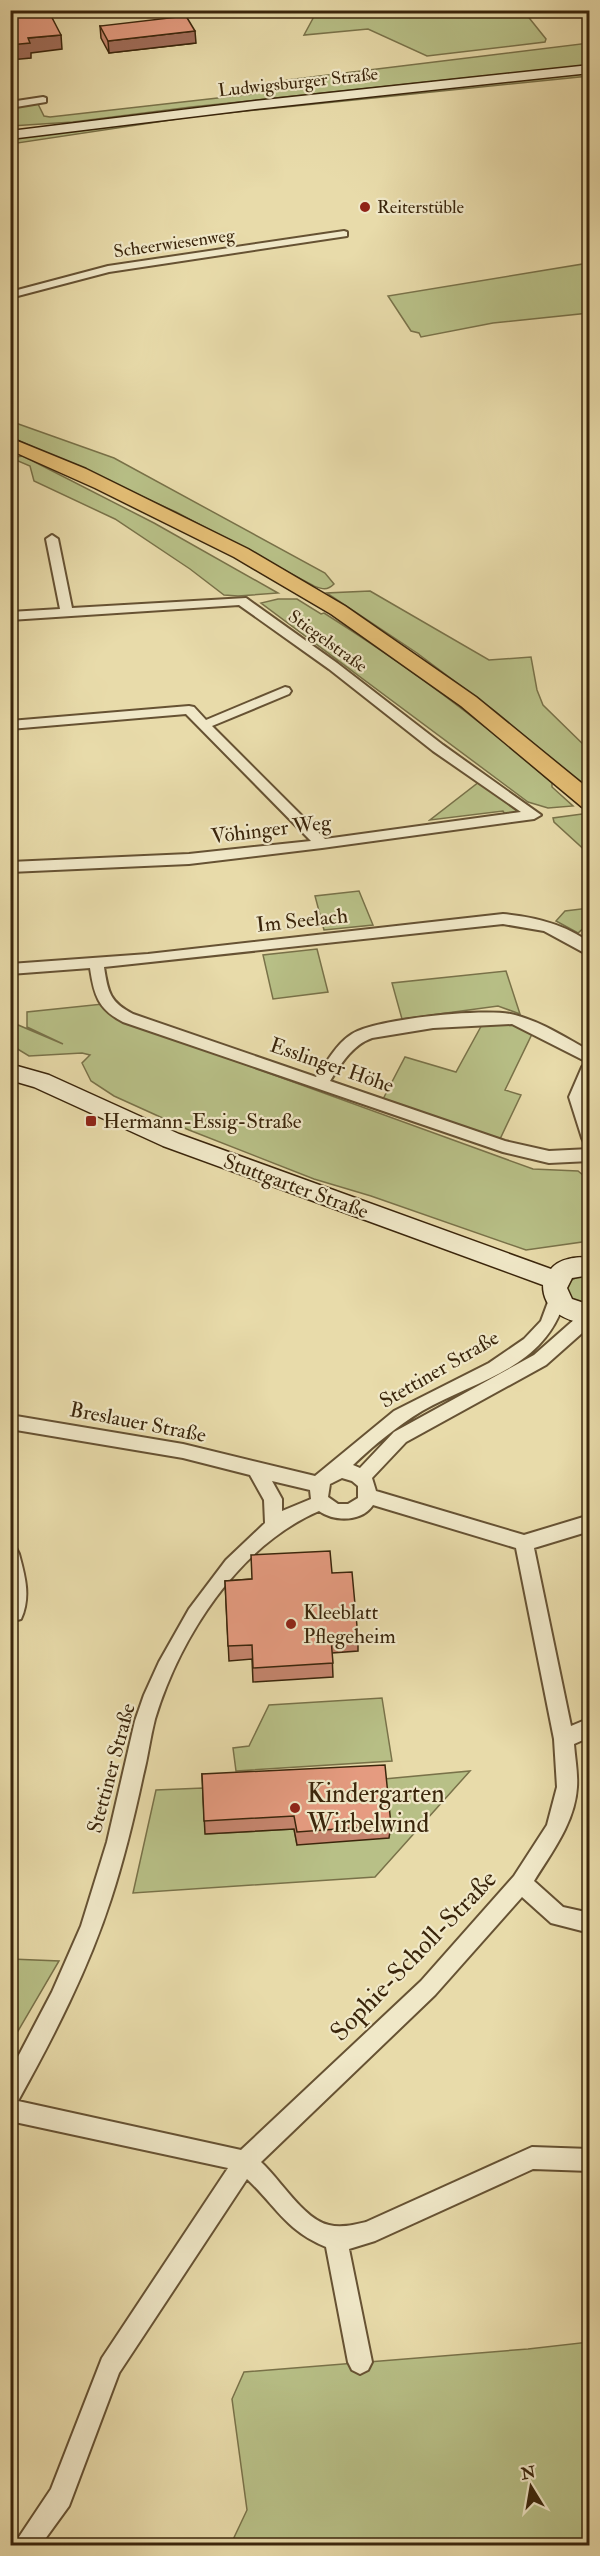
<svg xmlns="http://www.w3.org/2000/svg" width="600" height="2556" font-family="'IM FELL Double Pica',serif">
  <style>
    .green { fill: #b8c087; stroke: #797249; stroke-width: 1.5 }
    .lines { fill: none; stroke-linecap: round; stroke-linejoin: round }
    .street-casing { stroke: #665233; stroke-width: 4 }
    .secondary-casing { stroke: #3a250b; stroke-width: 3 }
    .primary-casing { stroke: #3a250b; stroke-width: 3 }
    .street { fill: #f0e8c8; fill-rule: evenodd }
    .secondary { fill: #f0e8c8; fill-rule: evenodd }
    .primary { fill: #e4be75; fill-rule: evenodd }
    .wall { fill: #c6866f; stroke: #3a250b; stroke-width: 1.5 }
    .shaded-wall { fill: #a16d5a; stroke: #3a250b; stroke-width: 1.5 }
    .building { fill: #e69c81; stroke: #3a250b; stroke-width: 1.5 }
    .poi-dot { fill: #8f2418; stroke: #f0e8c8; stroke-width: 2 }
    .labels { text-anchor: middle; stroke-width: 4.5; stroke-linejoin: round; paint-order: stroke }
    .far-street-label { font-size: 18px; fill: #3a250b; stroke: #f0e8c8 }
    .far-poi-label { font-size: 18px; fill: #3a250b; stroke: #f0e8c8; text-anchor: start }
    .street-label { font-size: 21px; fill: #3a250b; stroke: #f0e8c8 }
    .poi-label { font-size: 21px; fill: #3a250b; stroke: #f0e8c8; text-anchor: start }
    .near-poi-label { font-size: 26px; fill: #3a250b; stroke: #f0e8c8; text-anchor: start }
    .near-street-label { font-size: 26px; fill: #3a250b; stroke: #f0e8c8 }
  </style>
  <rect width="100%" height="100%" fill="#e8dbaa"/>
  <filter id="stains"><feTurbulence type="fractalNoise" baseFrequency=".00333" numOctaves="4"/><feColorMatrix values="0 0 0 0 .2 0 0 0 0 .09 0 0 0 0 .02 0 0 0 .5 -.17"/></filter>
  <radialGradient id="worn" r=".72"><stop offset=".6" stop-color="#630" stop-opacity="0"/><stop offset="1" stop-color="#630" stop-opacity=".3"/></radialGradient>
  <path class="green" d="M528,10L531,13L526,14L546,39L545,42L427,56L368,29L304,35L317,11Z
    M589,43V65L191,107L73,122L11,126L10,107L38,104L44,116L50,117L253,94L287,80Z
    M589,71V76L197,116L11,144V139L97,125Z
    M589,263V313L493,323L421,337L419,333L411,331L388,296Z
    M10,421L114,458L325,573L334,584C327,591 322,589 314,586L176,512L11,437Z
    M23,456L154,523L278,593L238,596L224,595L190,569L115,519L34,481L30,466L18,461L16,457Z
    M370,591L489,660L531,657L537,690L543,705L589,750V788H587L496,712L417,653L327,593Z
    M278,599H297L321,614L324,613C405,664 481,720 552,783V787L573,806L548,808L528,802L261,603Z
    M479,782L517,811L506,816L503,811L430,820Z
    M582,814L589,819V854L554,822L553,818Z
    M359,891L373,925L324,930L315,896Z
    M589,908V928L586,926L578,933L556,921L565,911Z
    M317,949L328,992L273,999L263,955Z
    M506,971L520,1014L498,1006L402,1019L392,983Z
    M103,1004L114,1017L533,1169L578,1171L589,1180V1241L526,1250L371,1196L314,1179L189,1130L114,1096L91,1081L82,1063L90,1055L82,1053L29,1056L11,1045V1022L63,1044L27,1027V1012Z
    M484,1021L507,1022L532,1034L505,1090L521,1095L500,1139L382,1101L405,1057L456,1072Z
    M580,1276L589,1277V1305L572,1301L566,1286L569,1281Z
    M382,1698L392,1761L236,1771L233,1748L249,1746L269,1705Z
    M470,1771L375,1877L133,1893L156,1790L203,1788L206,1834L294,1829L297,1845L384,1779Z
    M11,1959L59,1961L11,2043L10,1959Z
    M589,2342V2545L230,2546L247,2510L232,2399L244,2372L528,2349Z"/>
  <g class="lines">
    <g class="street-casing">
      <path id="street" d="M43,97L46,98V102L10,108V102Z
        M344,231L347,232V236L109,272L10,298V292L108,266Z
        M52,535L58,539L72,608L246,598L337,663L443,745L541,815L534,819L322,848L189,864L10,872V862L189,854L311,841L186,714L10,729V721L189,706L194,707L206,720L285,687L289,688L291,691L289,694L212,726L325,839L521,812L433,751L329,669L239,605L10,620V612L60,609L46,539Z
        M503,914C534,917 565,924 590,943V956L544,931L503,924L104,967C108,993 110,1002 133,1014L316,1077C327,1062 336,1044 352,1034C375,1019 488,1007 515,1015C542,1022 566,1038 590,1051V1086L585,1097L590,1112V1144L584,1142L582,1138L569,1097L582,1067L587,1062L512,1024L433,1028L372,1038C352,1045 341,1064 330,1081L505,1141L549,1151L590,1149V1161L549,1163L503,1152L123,1022C98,1009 94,995 90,968L10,974V964L148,954Z
        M557,1292L563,1294L565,1299C545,1369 478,1379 422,1411C397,1426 374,1445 353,1465L360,1468L394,1432L534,1355L584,1311L590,1309V1326L546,1365L406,1442L372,1478L376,1491L524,1535L590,1515V1531L534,1548L571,1726L590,1718V1737L574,1744C575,1758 578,1773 577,1787C575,1822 552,1852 534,1881L563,1907L590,1913V1933L551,1923L522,1897L435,1995L261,2162C280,2179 304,2220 329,2225C341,2228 353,2225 366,2222L532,2147L590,2149V2171L533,2169L375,2241L349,2249L372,2362L368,2370L360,2374L352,2370L348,2362L326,2247C285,2230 277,2207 247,2179L119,2373L69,2506L40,2546H13L51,2489L102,2358L228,2168L10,2121V2072L52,1992L81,1926L107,1842L135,1721L144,1695L159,1662L189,1609L226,1560L265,1523L264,1500L250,1475L183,1458L10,1429V1415L183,1444L315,1476L394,1411L489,1363L524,1339L541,1321L551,1294ZM342,1478L352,1481L358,1486V1498L348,1504H338L328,1497L330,1484ZM272,1481L310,1490L311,1499L282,1511V1499ZM373,1505L516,1548L554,1739L557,1787L547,1825L514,1876L421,1981L241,2150L18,2101C54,2036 88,1970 111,1899C124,1859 134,1818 143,1776C148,1757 150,1738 155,1719C180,1637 238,1546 319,1511C335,1522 362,1522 373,1505Z
        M10,1546L16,1548L19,1554C25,1576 31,1597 21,1619L10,1622Z"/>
    </g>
    <g class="secondary-casing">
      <path id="secondary" d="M590,65V73L255,109L10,139V131L255,101Z
        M10,1064L49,1075L179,1134L551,1269C560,1258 576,1257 590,1257V1275L572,1278L567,1288L572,1299L590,1305V1325C567,1321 543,1312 543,1285L163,1146L34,1087L10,1080Z"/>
    </g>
    <g class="primary-casing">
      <path id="primary" d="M10,438L86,469L248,549L345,606L476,697L590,790V809L582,807L461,706L331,614L234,557L95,488L10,450Z"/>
    </g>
    <use href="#street" class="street"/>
    <use href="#secondary" class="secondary"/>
    <use href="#primary" class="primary"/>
  </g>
  <path class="wall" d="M100,26L196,43L109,53L101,38Z
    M332,1573L358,1637V1651L332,1653L333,1677L253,1682L252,1659L229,1661L225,1581Z
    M202,1774L391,1825L389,1838L297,1845L294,1829L205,1834Z"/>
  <path class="shaded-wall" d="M195,31L196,43L109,53L108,41Z
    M61,35L62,49L31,53V58L10,60V45L28,38Z"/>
  <path class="building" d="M10,10H48L61,35L28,38L30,43L10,45Z
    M186,16L195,31L108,41L100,26Z
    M330,1551L332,1573L352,1572L358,1637L331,1639L333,1663L253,1668L252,1645L228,1646L225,1581L252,1579L251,1555Z
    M385,1765L391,1825L297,1832L294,1816L204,1821L202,1774Z"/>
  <g class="poi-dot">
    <circle cx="365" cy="207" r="6"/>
    <rect x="85" y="1115" width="12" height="12" rx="3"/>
    <circle cx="291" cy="1624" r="6"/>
    <circle cx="295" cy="1808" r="6"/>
  </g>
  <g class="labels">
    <g class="far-street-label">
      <text transform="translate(298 82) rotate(-6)" y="6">Ludwigsburger Straße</text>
      <text transform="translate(174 243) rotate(-8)" y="6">Scheerwiesenweg</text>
      <text transform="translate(328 641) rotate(36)" y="6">Stiegelstraße</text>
    </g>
    <g class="far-poi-label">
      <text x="377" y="213">Reiterstüble</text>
    </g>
    <g class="street-label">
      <text transform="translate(271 829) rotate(-7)" y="7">Vöhinger Weg</text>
      <text transform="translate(302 920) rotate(-6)" y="7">Im Seelach</text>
      <text transform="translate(332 1065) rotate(19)" y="7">Esslinger Höhe</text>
      <text transform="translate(296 1186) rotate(20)" y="7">Stuttgarter Straße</text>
      <text transform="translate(439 1369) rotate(-30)" y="7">Stettiner Straße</text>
      <text transform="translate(138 1422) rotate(11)" y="7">Breslauer Straße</text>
      <text transform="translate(111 1768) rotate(-75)" y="7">Stettiner Straße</text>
    </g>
    <g class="poi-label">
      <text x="103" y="1128">Hermann-Essig-Straße</text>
      <text x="303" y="1619">Kleeblatt<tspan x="303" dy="24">Pflegeheim</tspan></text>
    </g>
    <g class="near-poi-label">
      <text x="307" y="1802">Kindergarten<tspan x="307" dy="30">Wirbelwind</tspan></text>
    </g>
    <g class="near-street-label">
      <text transform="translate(413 1955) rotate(-46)" y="9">Sophie-Scholl-Straße</text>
    </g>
  </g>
  <rect width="600" height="2556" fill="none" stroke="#e8dbaa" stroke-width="36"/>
  <rect x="12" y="12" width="576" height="2532" fill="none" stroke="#3a250b" stroke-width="3"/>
  <rect x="18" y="18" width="564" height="2520" fill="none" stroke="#3a250b" stroke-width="1.5"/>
  <g transform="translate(531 2487) rotate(349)" stroke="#f0e8c8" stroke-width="4.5" paint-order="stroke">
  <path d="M0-4.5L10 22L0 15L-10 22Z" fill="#3a250b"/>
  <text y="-9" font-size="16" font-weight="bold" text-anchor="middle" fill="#3a250b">N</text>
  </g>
  <rect width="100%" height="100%" filter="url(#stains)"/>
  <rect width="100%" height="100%" fill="url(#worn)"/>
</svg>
